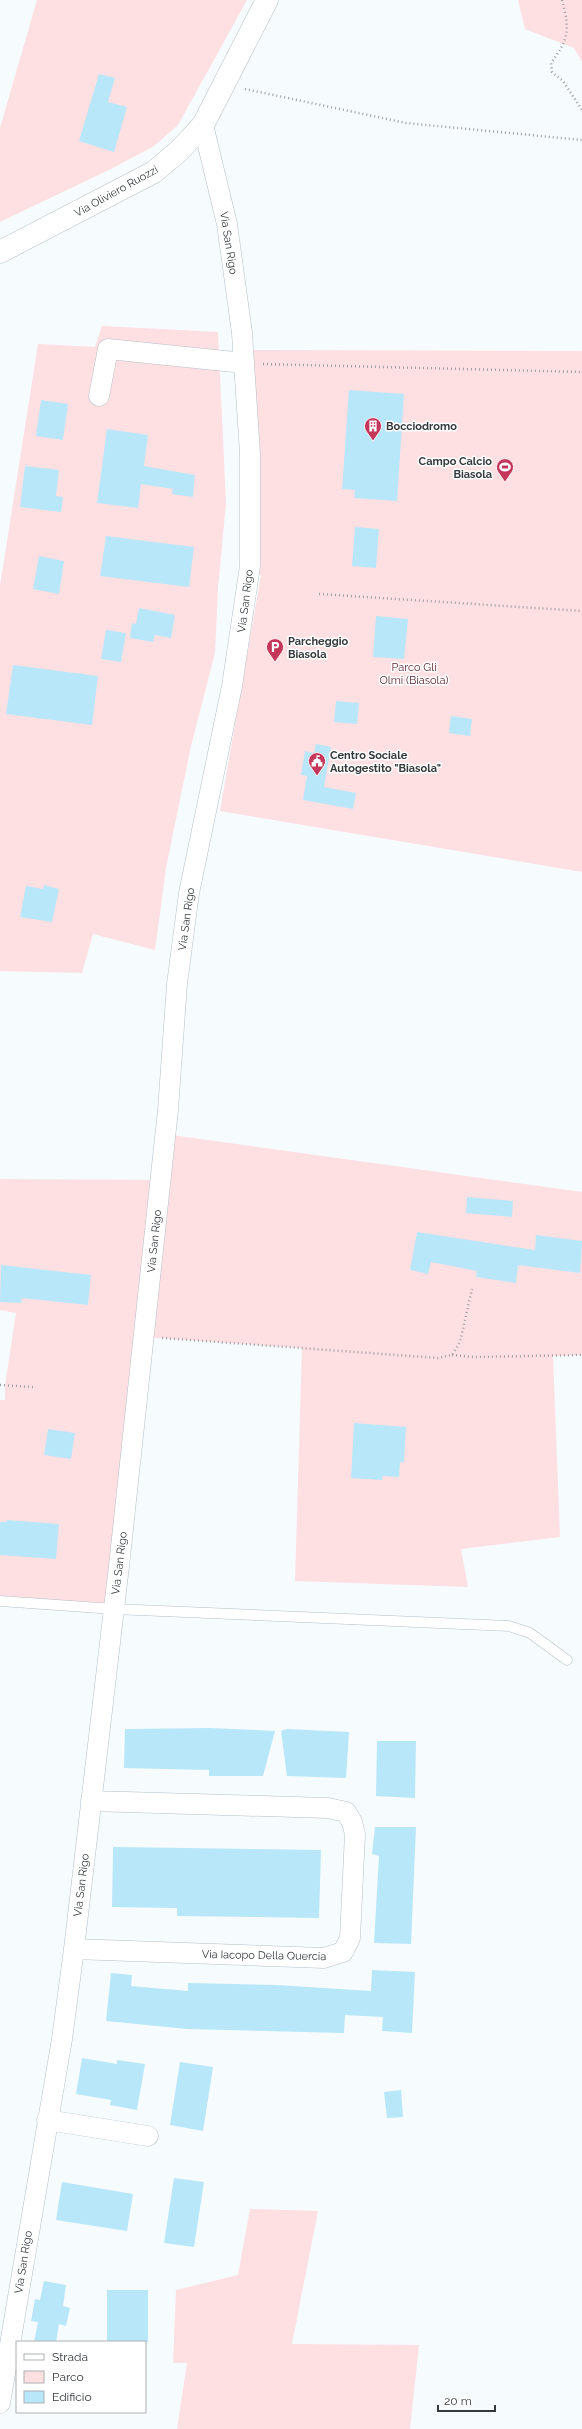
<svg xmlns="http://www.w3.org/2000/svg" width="582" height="2429" font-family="Raleway,sans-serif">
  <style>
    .green { fill: #fedfe2 }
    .building { fill: #b8e7fa }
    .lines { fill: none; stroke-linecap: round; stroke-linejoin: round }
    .service-casing { stroke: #b4c0c6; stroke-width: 11 }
    .minor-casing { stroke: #b4c0c6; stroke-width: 21 }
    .tertiary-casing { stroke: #b4c0c6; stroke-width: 23 }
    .path { stroke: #999ea0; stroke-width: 2.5; stroke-dasharray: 1 3; stroke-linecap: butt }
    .service { stroke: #fff; stroke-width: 10 }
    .minor { stroke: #fff; stroke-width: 20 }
    .tertiary { stroke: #fff; stroke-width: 22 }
    .labels { text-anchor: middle; stroke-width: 3; stroke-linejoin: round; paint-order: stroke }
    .street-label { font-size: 11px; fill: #34393b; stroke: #fff }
    .poi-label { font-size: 11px; font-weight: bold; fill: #34393b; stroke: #fff; text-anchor: start }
    .park-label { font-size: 11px; fill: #581f2b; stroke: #fff }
  </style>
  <rect width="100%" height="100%" fill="#f6fbfe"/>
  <path class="green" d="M37,0H247L178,125L154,146L113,168L0,222V128Z
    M518,0H582V62L574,48L525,29Z
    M102,326L218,332L226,503L218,588L215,653L191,746L166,868L155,950L93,934L82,973L0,971V586L38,344L95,347Z
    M243,350L582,351V872L220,811L261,575L249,574Z
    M165,1134L582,1192V1355L553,1356L560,1537L461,1549L468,1587L295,1581L302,1348L144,1337L114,1609L0,1601V1400H5V1385L16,1313L0,1310V1179L160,1180Z
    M250,2209L318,2211L292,2344L419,2345L410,2429H177L187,2363H173L176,2290L238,2275Z"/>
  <path class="building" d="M99,74L115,78L108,102L127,107L114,152L79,141Z
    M349,390L404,394L397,501L354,498L355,490L342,489Z
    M41,400L68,404L63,440L36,436Z
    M107,429L148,435L144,466L195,475L193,497L172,494L173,489L141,484L138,508L97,503Z
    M25,466L59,470L56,496L63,497L61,512L20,507Z
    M355,527L379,529L376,568L352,566Z
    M106,536L194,547L189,587L100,576Z
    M39,556L64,561L59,594L33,589Z
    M139,608L175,615L171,638L155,635L153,642L130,638L132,623L136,624Z
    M376,616L408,619L404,659L373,657Z
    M106,630L126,633L121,662L101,659Z
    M13,665L98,676L92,725L6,714Z
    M336,701L359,703L357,724L334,722Z
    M451,716L472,719L470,736L449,733Z
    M316,744L331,747L324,787L356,793L353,809L303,800L307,776L301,775L305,751L314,753Z
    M44,885L59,889L52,922L20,917L26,886L43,889Z
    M467,1197L513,1201L512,1217L466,1213Z
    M417,1232L535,1250L536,1235L582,1241L580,1273L518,1265L516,1283L476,1277L477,1271L431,1262L428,1274L410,1270Z
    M1,1265L91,1275L88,1305L22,1298L21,1303L0,1302Z
    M354,1423L406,1427L404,1462H400L399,1477L382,1476V1480L351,1478Z
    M48,1429L75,1433L71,1459L44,1455Z
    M7,1520L59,1524L56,1559L0,1555V1522H7Z
    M210,1728L275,1731L263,1776H209V1770L124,1768L125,1729Z
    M287,1729L349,1732L346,1778L287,1776L281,1731Z
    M377,1741H416L415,1798L376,1796Z
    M375,1827H416L411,1944L374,1943L379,1856L372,1854Z
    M113,1847L321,1850L319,1918L177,1916V1908L112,1907Z
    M372,1970L415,1972L412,2033L382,2031L383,2017L345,2015L344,2033L187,2029L106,2021L111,1973L132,1975L131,1986L188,1991V1983L277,1985L371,1991Z
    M82,2058L117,2064V2060L145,2064L137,2110L110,2105L111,2100L76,2094Z
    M180,2062L213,2067L203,2131L170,2125Z
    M401,2090L403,2117L387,2118L384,2092Z
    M174,2178L204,2182L194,2247L164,2243Z
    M62,2182L133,2194L127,2231L56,2220Z
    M44,2281L66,2285L63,2306L70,2308L66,2326L59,2324L56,2342H34L38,2322L31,2321L35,2299L40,2300Z
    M107,2290H148V2342H107Z"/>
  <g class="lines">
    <g class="service-casing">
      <path id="service" d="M0,1601L114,1609L509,1626L530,1633L567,1660"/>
    </g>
    <g class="minor-casing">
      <path id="minor" d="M99,396L108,349L244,363
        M74,1949L324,1958L343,1952L350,1938L355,1834L352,1822L346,1812L328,1808L91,1801
        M47,2120L148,2136
        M0,2403L62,2039L74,1949L119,1566L168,1110L177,984L189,893L232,686L250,566V453L242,333L227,224L203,125"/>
    </g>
    <g class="tertiary-casing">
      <path id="tertiary" d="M0,252L154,172L180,150L203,125L267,0"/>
    </g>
    <path class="path" d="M562,0C570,29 569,39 551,63L552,72L563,81L582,110
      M245,89L406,123L582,140
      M263,364L582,372
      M319,594L582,611
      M162,1338L438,1358L452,1355L460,1342L472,1289
      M452,1355L474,1357L582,1355
      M0,1385L34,1387"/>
    <use href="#service" class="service"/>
    <use href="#minor" class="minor"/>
    <use href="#tertiary" class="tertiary"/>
  </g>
  <defs>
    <g id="building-pin" transform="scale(0.9)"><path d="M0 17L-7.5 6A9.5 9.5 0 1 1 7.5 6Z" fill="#c5365b" stroke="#fff"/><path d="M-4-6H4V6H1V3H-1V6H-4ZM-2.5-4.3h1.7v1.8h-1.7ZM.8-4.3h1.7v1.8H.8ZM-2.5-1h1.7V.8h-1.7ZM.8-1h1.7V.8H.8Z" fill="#fff"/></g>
    <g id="stadium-pin" transform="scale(0.9)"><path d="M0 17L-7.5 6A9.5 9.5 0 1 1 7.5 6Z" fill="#c5365b" stroke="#fff"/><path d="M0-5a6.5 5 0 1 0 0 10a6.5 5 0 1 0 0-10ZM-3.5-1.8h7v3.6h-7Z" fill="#fff"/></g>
    <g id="parking-pin" transform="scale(0.9)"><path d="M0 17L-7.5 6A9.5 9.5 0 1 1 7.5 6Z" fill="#c5365b" stroke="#fff"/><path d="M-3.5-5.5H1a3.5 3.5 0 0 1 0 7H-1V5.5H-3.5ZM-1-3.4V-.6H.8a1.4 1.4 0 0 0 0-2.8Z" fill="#fff"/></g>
    <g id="civic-pin" transform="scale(0.9)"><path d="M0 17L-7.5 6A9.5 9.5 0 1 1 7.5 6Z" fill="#c5365b" stroke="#fff"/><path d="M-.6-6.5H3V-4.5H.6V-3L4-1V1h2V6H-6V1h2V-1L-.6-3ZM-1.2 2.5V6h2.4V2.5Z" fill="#fff"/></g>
  </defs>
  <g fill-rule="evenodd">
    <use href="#building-pin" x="373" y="426"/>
    <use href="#stadium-pin" x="505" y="467"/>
    <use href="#parking-pin" x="275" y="647"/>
    <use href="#civic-pin" x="317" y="761"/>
  </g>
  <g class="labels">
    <g class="street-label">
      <text transform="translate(116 191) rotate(-29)" y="4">Via Oliviero Ruozzi</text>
      <text transform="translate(229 243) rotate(81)" y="4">Via San Rigo</text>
      <text transform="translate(245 601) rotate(-83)" y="4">Via San Rigo</text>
      <text transform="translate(186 919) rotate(-82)" y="4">Via San Rigo</text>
      <text transform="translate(154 1241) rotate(-84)" y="4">Via San Rigo</text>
      <text transform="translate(119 1563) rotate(-83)" y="4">Via San Rigo</text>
      <text transform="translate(81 1885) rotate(-83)" y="4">Via San Rigo</text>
      <text transform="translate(264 1955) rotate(1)" y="4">Via Iacopo Della Quercia</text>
      <text transform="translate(23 2262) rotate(-81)" y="4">Via San Rigo</text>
    </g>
    <g class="poi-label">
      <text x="386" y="430">Bocciodromo</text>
      <text x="492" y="465" text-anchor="end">Campo Calcio<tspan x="492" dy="13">Biasola</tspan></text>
      <text x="288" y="645">Parcheggio<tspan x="288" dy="13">Biasola</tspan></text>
      <text x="330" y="759">Centro Sociale<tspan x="330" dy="13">Autogestito "Biasola"</tspan></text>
    </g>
    <g class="park-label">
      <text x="414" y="671">Parco Gli<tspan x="414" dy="13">Olmi (Biasola)</tspan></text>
    </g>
  </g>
  <rect x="16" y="2341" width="130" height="72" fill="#ffffff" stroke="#aeb0b1"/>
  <rect x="24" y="2354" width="20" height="6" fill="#ffffff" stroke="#aeb0b1"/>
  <text x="52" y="2361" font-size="12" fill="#34393b">Strada</text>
  <rect x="24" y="2371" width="20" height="12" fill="#fedfe2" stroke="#aeb0b1"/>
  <text x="52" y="2381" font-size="12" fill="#34393b">Parco</text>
  <rect x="24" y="2391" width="20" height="12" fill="#b8e7fa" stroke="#aeb0b1"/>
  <text x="52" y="2401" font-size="12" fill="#34393b">Edificio</text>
  <path d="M438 2405v6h57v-6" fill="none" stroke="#34393b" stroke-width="2"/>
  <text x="444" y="2405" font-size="12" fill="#34393b" stroke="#ffffff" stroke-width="3" paint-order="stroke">20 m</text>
</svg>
